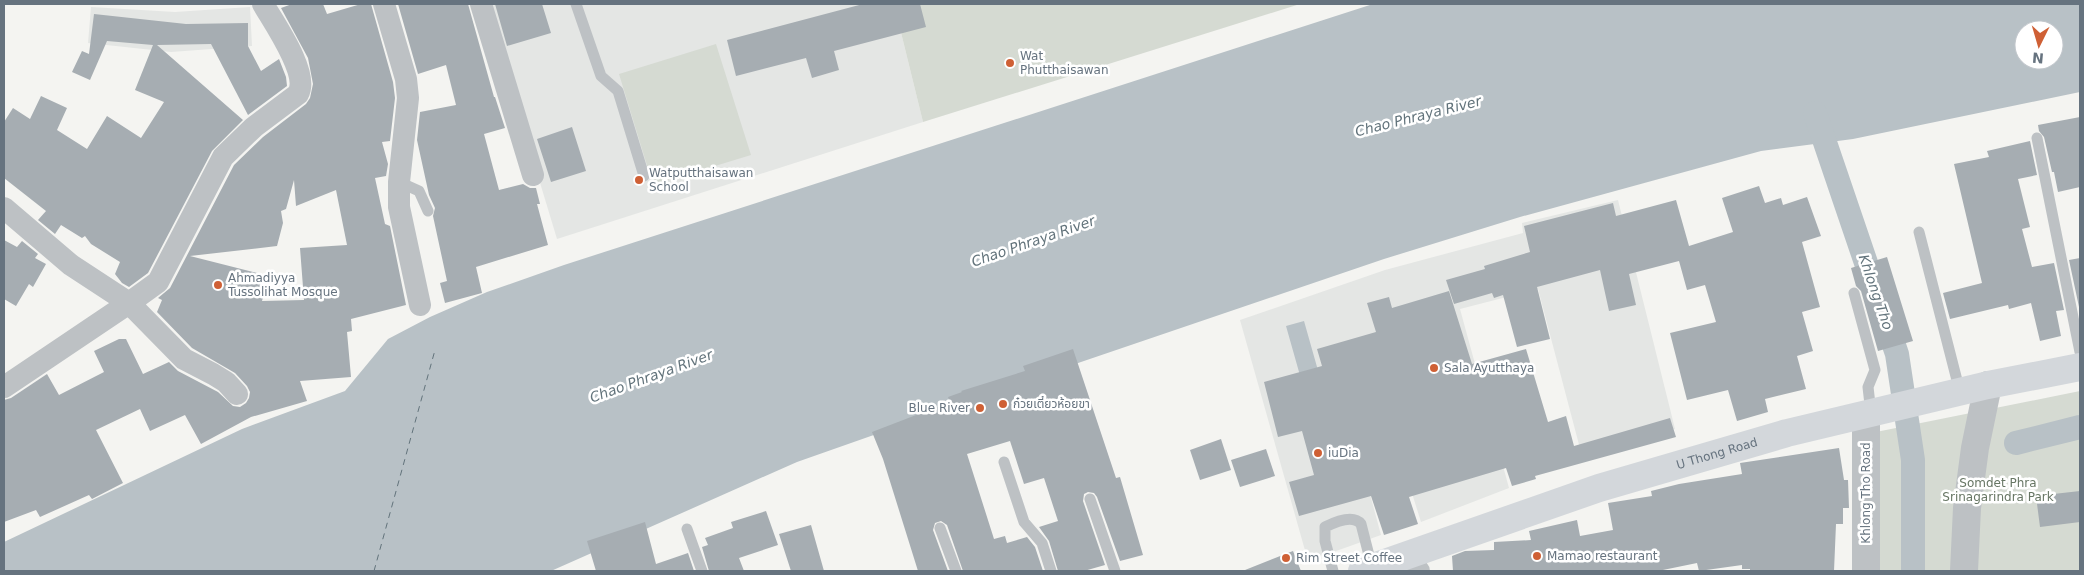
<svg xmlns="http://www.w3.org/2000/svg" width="2084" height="575" font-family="'DejaVu Sans','Noto Sans Thai',sans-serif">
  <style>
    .built { fill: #e4e6e4 }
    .green { fill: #d5dad2 }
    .water { fill: #b8c1c6; fill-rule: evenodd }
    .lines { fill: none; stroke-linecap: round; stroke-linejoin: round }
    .canal { stroke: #b8c1c6; stroke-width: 24 }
    .ferry { stroke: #62737b; stroke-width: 1; stroke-dasharray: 6 5; stroke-linecap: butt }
    .building { fill: #a6adb2; fill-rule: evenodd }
    .service { stroke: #bdc1c4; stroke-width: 11 }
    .minor { stroke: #bdc1c4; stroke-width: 22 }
    .tertiary { stroke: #bdc1c4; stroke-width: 28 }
    .primary { stroke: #d3d7db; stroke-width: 28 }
    .poi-dot { fill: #cf6035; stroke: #fff; stroke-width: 2 }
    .labels { text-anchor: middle; stroke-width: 5; stroke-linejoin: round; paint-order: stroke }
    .poi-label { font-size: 12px; fill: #66737f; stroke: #fff; text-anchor: start }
    .street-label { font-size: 12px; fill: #66737f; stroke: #fff }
    .park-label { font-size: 12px; fill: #677664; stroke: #fff }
    .water-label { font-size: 14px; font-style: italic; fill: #62737b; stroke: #fff }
  </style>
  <rect width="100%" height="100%" fill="#f4f4f1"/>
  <path class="built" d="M486,4H894L923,122L557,239Z
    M91,7L175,12L250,7L252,46L171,52L88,43Z
    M1618,200L1675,429L1582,456L1538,289L1460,309L1509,488L1421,522L1373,369L1339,379L1381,535L1308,561L1240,320L1385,270L1523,233L1522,223Z"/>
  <path class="green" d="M894,4H1300L923,122Z
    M716,44L751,155L653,185L619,74Z
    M2080,391V571H1876V432Z"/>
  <path class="water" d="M1373,4H2080V92L1853,139L1761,151L1520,217L1384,259L1081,362L797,462L551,571H4V542L242,429L345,391L388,339L430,317L487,292L564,265ZM2024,30H2054V60H2024Z
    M1304,321L1319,374L1301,379L1286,326Z"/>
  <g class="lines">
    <path class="canal" d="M1815,113L1897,354L1913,460V571
      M2016,443L2080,427"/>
    <path class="ferry" d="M374,571L435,350"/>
  </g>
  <path class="building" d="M292,4H323L327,14L361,4H371L393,82L395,98L390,141L382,142L388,164L386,176L375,178L385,224L390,226L406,305L351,319L352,331L347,332L351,377L300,381L307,401L251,417L201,444L185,415L150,431L140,409L96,430L123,483L92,499L89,495L40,517L36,510L4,522V400L11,398L47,374L59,395L104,372L94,351L119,339H126L143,374L169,362L178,371L218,392L233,406L240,407L246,403L249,398L250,392L247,386L235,373L192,348L157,312L162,300L158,298L170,288L234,165L263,137L306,104L310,98L313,84L308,58L281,8ZM294,180L296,206L336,190L347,245L300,248L304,300L262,301L269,276L190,256L277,246L283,223L281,211L286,209Z
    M398,4H468L494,97H495L505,128L484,134L499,190L523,184L530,188H536L540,204H537L548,245L476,267L482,293L445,303L440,283L447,281L433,216L435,208L429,195L417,140L420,112L456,105L446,65L418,74Z
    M495,4H542L551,33L507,46Z
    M863,4H920L926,27L834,51L839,70L812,78L806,58L736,76L727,40Z
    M94,14L186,24L248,23V46L261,71L279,59L286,77L287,86L248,115L211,44L157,45L243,120L212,151L148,273L129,287L122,283L115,274L120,262L91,244L85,236L82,238L61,225L55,234L38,220L46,211L4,178V122L13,108L30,119L41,96L67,108L57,130L87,149L107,116L141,138L164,102L135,90L153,45L107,41L90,80L72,72L82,51L89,54Z
    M2080,117V187L2058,192L2054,172H2052L2044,137L2039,131L2038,125Z
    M572,127L586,171L551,182L537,139Z
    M2030,141L2037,175L2018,179L2030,227L2022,229L2032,267L2054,263L2064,310L2056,311L2061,336L2040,341L2031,303L2009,309L2008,305L1950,319L1943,293L1982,283L1954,164L1989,157L1987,151Z
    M1759,186L1765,203L1781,198L1783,205L1807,197L1821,236L1802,242L1820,307L1802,312L1813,351L1797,356L1806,389L1765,399L1768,412L1737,421L1728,390L1687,400L1670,333L1716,322L1705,285L1687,290L1679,261L1629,274L1636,305L1609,311L1600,270L1537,287L1550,339L1517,347L1503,295L1494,298L1492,293L1454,304L1446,280L1485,269L1484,266L1530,252L1524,226L1613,203L1616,216L1676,200L1689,246L1733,232L1722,198Z
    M4,240L17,247L22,241L38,254L35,258L46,264L33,287L29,284L16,306L4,299Z
    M1887,257L1913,341L1878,351L1861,291L1856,286L1851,268Z
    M2080,258V307H2079L2069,260Z
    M1449,291L1472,364L1526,349L1548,422L1566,416L1574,446L1670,418L1676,437L1535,476L1536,479L1512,486L1506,468L1409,497L1418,524L1384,535L1371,496L1299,516L1289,482L1314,475L1302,431L1278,437L1264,382L1322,366L1317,349L1376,332L1367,303L1389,297L1392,308Z
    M1073,349L1116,478L1120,477L1143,555L1120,561L1097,497L1094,493L1088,492L1084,494L1083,501L1105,565L1084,571H1058L1049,541L1039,527L1058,521L1044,478L1024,484L1010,441L967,454L994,539L1005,536L1007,543L1027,537L1035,547L1043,571H963L947,525L941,521L935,523L933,530L948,571H918L883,459L872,432L950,402L948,397L962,392L961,391L1025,371L1023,366Z
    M1221,439L1231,470L1200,480L1190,450Z
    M1839,448L1844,480H1848L1849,508H1843V524H1836L1834,571H1750V569H1742V565L1699,571L1697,563L1658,571H1453L1452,556L1465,551L1494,550V542L1531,540L1529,531L1577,520L1580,536L1613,530L1608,503L1652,496L1651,491L1679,484L1742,474L1740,463Z
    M1266,449L1275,476L1240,487L1231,460Z
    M2080,491V522L2040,527L2036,496Z
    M766,511L778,545L739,558L744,571H709L702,547L708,545L705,538L733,528L731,522Z
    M645,522L656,564L688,553L694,571H596L587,541Z
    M811,525L824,571H791L779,534Z
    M1293,551L1301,571H1246L1245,570Z"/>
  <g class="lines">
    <path class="service" d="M576,4L601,76L618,91L644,176
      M2037,138L2080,352
      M399,182L419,191L428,211
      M1919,232L1960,392
      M1854,293L1875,370L1868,387L1871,413
      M1004,462L1024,522L1042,543L1051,571
      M1090,499L1115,571
      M940,528L956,571
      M687,529L702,571
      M1333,571L1325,541V527C1335,522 1353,514 1361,524L1372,567"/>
    <path class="minor" d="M384,4L406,79L408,98L399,182V207L420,305
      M481,4L533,175
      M4,208L71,265L129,303L184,359L213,374L226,382L237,394
      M4,387L129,303L158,282L223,157L254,127L298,94C310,74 274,23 263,4
      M1405,556L1419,571"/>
    <path class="tertiary" d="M1866,571V415
      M1964,571L1967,508L1975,448L1988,385"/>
    <path class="primary" id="s1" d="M1362,571L1599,488L1787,433L1988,385L2080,367"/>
  </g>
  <g class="poi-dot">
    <circle cx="1010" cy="63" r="5"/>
    <circle cx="639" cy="180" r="5"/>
    <circle cx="218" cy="285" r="5"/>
    <circle cx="1434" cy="368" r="5"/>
    <circle cx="1003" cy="404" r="5"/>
    <circle cx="980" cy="408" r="5"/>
    <circle cx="1318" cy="453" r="5"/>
    <circle cx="1537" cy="556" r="5"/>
    <circle cx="1286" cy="558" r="5"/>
  </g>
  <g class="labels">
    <g class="poi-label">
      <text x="1020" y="60">Wat<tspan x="1020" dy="14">Phutthaisawan</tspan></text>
      <text x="649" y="177">Watputthaisawan<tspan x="649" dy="14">School</tspan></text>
      <text x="228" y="282">Ahmadiyya<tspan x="228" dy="14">Tussolihat Mosque</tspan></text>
      <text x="1444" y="372">Sala Ayutthaya</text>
      <text x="1013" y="408">ก๋วยเตี๋ยวห้อยขา</text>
      <text x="970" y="412" text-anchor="end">Blue River</text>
      <text x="1328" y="457">iuDia</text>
      <text x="1547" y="560">Mamao restaurant</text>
      <text x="1296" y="562">Rim Street Coffee</text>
    </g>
    <g class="street-label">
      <text dy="4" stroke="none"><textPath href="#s1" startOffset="374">U Thong Road</textPath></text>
      <text transform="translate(1866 493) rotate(-90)" y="4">Khlong Tho Road</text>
    </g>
    <g class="park-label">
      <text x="1998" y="487">Somdet Phra<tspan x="1998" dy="14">Srinagarindra Park</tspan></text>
    </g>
    <g class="water-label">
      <text transform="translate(1418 116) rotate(-14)" y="5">Chao Phraya River</text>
      <text transform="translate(1033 241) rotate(-19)" y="5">Chao Phraya River</text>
      <text transform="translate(1876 292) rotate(71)" y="5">Khlong Tho</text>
      <text transform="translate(651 376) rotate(-20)" y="5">Chao Phraya River</text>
    </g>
  </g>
  <rect width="2084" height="575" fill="none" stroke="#66737f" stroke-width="10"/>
  <g transform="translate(2039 45) rotate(185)"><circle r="24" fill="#ffffff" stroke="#c2c7cc"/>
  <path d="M0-4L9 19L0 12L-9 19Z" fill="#cf6035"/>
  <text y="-8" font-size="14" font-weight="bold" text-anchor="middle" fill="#66737f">N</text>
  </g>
</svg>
